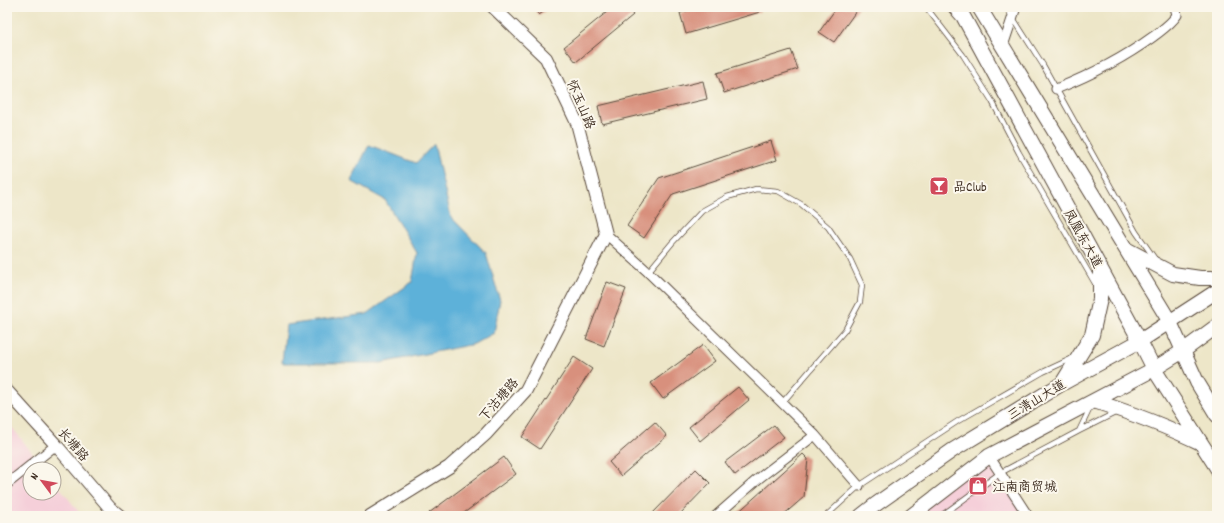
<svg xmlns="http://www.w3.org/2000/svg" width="1224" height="523" font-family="Dekko,'LXGW WenKai TC',sans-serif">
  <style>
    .built { fill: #f5cfd9 }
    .water { fill: #5db1d9; stroke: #4c6e7c }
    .building { fill: #d8907d }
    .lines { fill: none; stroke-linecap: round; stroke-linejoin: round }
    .lane-casing { stroke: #564638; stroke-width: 6 }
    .street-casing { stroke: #564638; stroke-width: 11 }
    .secondary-casing { stroke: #564638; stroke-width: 14 }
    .primary-casing { stroke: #564638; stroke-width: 16 }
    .lane { stroke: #fff; stroke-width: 4.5 }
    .street { stroke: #fff; stroke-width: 9 }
    .secondary { stroke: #fff; stroke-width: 12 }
    .primary { stroke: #fff; stroke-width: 14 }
    .labels { text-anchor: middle; stroke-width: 4; stroke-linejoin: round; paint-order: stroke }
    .street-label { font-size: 13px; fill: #3b2a1e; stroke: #fbf7ec }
    .poi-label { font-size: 13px; fill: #3b2a1e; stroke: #fbf7ec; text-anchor: start }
  </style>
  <rect width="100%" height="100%" fill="#fbf7ec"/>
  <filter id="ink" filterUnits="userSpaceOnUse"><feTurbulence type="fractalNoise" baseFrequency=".025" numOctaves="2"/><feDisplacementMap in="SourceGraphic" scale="8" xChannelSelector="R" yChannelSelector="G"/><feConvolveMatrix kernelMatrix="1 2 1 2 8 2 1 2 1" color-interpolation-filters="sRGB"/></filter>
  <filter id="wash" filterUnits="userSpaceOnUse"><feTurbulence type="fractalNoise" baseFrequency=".012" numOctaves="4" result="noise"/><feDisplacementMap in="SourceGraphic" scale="16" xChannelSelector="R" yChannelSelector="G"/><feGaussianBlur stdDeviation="0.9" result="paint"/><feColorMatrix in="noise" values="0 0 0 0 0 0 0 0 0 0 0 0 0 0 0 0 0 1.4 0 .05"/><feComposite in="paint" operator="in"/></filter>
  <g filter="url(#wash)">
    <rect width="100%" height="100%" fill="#ede6c8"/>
    <path class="built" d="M7,421L45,469H30V493H54V480L82,516H7Z
      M989,456L1025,516H911Z"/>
    <path class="water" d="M434,144L451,217L486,253L500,300L494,333L474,344L381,363H282L286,325L367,314L412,282L417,253L385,200L351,181L369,145L416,163Z"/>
    <g id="blocks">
      <path class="building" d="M532,7H550L539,15Z
        M613,7H627L633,15L576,62L564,47Z
        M699,7H759L760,12L686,34L680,13Z
        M837,7H859L834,42L819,32Z
        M791,50L798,69L724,93L717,73Z
        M703,81L707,99L602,124L598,106Z
        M771,141L777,160L673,194L644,238L627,226L659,178Z
        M607,282L626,289L604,346L586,339Z
        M703,345L715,361L663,399L651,383Z
        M574,357L592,369L540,449L522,437Z
        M738,387L749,400L700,441L689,427Z
        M655,422L667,436L621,476L609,462Z
        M774,425L784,437L735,475L725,462Z
        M803,454L808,459L804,497L782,516H734Z
        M504,457L516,474L460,516H431L429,513Z
        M696,469L710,483L678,516H650Z"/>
    </g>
  </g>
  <g filter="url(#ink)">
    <use href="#blocks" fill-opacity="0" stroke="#564638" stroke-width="1"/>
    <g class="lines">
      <g class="lane-casing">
        <path id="lane" d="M926,7L963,55L992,101L1019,153L1096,285
          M1006,7L1043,65L1136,232L1155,259
          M648,272L672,243L702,211L727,197L756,189L778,191L801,204L828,227L850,259L862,285L860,302L845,330L782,403
          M1079,431L1117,412
          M1213,470L1217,481
          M826,516L859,486L958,421L1043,372L1073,358
          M941,516L1000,473L1079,431L1091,406"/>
      </g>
      <g class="street-casing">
        <path id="street" d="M1003,46L1016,7
          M1056,89C1091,75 1124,58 1154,36C1163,29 1171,24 1177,15L1175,7
          M606,234L648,272L815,435L859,486
          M989,456L1028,516
          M7,484L56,445
          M716,516L758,479L815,435"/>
      </g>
      <g class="secondary-casing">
        <path id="secondary" d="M7,391L56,445L110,508L120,516
          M370,516L449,467L486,434L526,390L606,234L577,123L546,58L493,7"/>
      </g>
      <g class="primary-casing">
        <path id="primary" d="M955,7L963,16L1140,341L1154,369L1217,468
          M979,7L1170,322L1197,382L1217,415
          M1126,249L1173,274L1200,278H1217
          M1063,382L1092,335L1100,299V270
          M1094,401C1131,413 1166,426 1201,443
          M861,516L875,505L953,450L1063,383L1140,341L1217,291
          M911,516L989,456L1154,369L1183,351L1217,326"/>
      </g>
      <use href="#lane" class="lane"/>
      <use href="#street" class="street"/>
      <use href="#secondary" class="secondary"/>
      <use href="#primary" class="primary"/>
    </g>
  </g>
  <defs>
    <g id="bar-square" transform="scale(1)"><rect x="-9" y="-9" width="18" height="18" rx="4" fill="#d1495b" stroke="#fbf7ec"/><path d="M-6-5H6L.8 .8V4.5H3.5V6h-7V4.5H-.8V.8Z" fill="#fff"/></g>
    <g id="shop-square" transform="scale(1)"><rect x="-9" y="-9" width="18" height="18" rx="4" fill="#d1495b" stroke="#fbf7ec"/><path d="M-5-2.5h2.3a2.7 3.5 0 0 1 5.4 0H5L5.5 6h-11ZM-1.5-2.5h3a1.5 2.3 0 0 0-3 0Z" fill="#fff"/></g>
  </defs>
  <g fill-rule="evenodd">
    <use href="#bar-square" x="939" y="186"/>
    <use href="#shop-square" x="978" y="486"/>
  </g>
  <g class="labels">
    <g class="street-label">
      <text transform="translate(582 104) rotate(67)" y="5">怀玉山路</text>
      <text transform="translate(1084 238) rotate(61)" y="5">凤凰东大道</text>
      <text transform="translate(498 399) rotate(-49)" y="5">下沽塘路</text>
      <text transform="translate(1036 399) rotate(-31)" y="5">三清山大道</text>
      <text transform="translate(74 444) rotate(49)" y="5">长塘路</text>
    </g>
    <g class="poi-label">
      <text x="953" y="191">品Club</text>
      <text x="992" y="491">江南商贸城</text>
    </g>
  </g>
  <rect width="1224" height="523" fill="none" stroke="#fbf7ec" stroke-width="24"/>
  <g transform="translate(42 481) rotate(302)"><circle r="19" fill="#fbf7ec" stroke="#aea59a"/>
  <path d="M0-3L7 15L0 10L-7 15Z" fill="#d1495b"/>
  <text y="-6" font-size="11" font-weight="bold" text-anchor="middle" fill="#3b2a1e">N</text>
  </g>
</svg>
